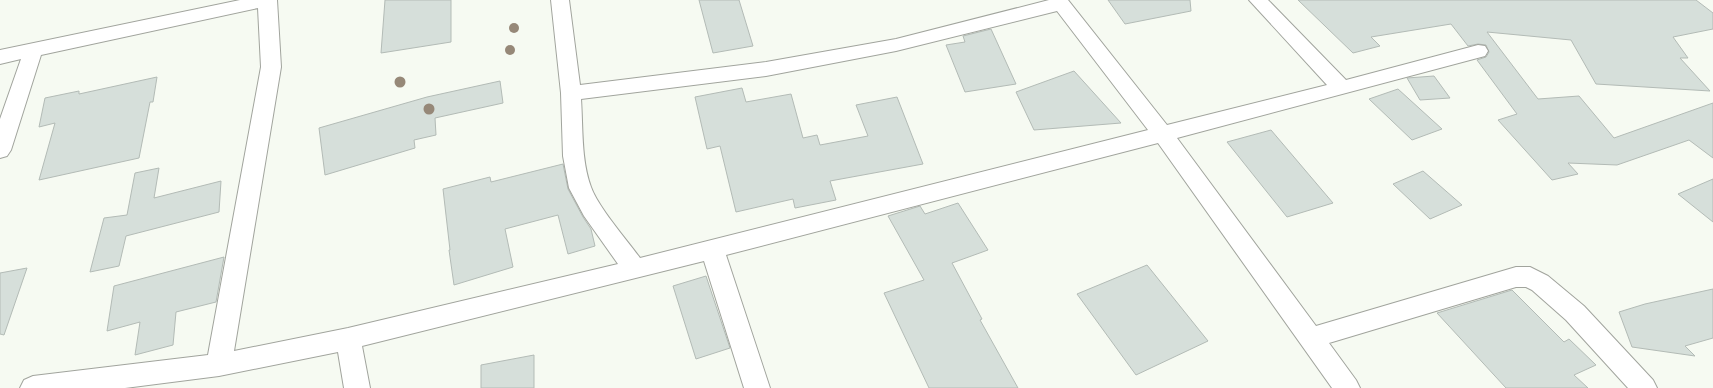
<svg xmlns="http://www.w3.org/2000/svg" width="1713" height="388" font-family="'Source Sans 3',sans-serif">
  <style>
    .building { fill: #d6dfda; stroke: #b3bbb6 }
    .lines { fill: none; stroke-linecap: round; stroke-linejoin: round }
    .street-casing { stroke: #a1a49d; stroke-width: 2 }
    .street { fill: #fff; fill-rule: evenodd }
    .tree { fill: #968878 }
  </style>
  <rect width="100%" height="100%" fill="#f6faf2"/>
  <path class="building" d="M385,0H451V42L381,53Z
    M699,0H739L753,46L713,53Z
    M1108,0H1190L1191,11L1125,24Z
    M1298,0H1696L1713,13V29L1673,37L1688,58H1680L1710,91L1596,84L1571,40L1487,32L1538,99L1579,96L1614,138L1713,103V158L1689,140L1617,165L1568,163L1578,174L1552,180L1498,120L1517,114L1477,60L1486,57L1489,52L1486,45L1478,44L1468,46L1451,24L1371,37L1380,46L1353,53Z
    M991,29L1016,84L965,92L946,45L965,42L963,36Z
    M1074,71L1121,123L1034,130L1016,92Z
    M1434,76L1450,98L1420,100L1407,78Z
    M157,77L153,102H150L139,158L39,180L55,123L39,127L45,98L79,91V94Z
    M500,81L503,103L435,118L436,135L414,140L415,148L325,175L319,128L427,97Z
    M742,88L746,102L791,94L803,138L817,135L820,145L868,136L856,105L897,97L923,164L830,181L836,200L795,208L793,199L736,212L720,146L707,149L695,97Z
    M1398,89L1442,129L1412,140L1369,99Z
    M1271,130L1333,203L1287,217L1227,142Z
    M563,164L568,189L583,217L591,229L595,246L568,254L558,215L505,229L513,267L454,285L449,250H450L443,189L490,177L491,182Z
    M159,168L154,198L221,181L219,212L126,236L119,266L90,272L104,218L127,215L135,173Z
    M1423,171L1462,205L1430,219L1393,184Z
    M1713,179V222L1678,194Z
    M958,203L988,250L952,263L982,319L980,320L1018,388H929L884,293L924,280L888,216L920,206L925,214Z
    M224,257L216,302L176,312L173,345L135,355L140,322L107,331L114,286Z
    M1147,265L1208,341L1136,375L1077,294Z
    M27,268L4,335L0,334V273Z
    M706,276L730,348L696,359L673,286Z
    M1713,289V338L1685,346L1695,356L1632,347L1619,312L1645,304Z
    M1512,290L1564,342L1569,339L1596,365L1574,375L1588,388H1506L1437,313Z
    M534,355V388H481V365Z"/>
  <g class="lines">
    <g class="street-casing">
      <path id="street" d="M240,0H277L281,67L234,351L348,328L618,264L584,216L569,188L563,156L561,93L551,0H569L580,85L766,62L896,39L1049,0H1068L1167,125L1327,85L1249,0H1268L1346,80L1478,45L1485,46L1488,51L1485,56L1177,138L1316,326L1516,267H1530L1548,276L1584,306L1653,380L1657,388H1628L1566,320L1532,290L1526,287H1516L1329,343L1356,380L1360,388H1332L1158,143L726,255L770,388H744L704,261L362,346L370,388H344L338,352L219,376L125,388H20L24,380L33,376L208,355L261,67L258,8L41,55L11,150L7,156L0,158V119L21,59L0,64V50ZM1057,11L1148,130L640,258C627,240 598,207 591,187C581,160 583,127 581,99L766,76L896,51Z"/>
    </g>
    <use href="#street" class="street"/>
  </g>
  <g class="tree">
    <circle cx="514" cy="28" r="5"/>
    <circle cx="510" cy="50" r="5"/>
    <circle cx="400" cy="82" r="5.5"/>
    <circle cx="429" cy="109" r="5.5"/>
  </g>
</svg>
